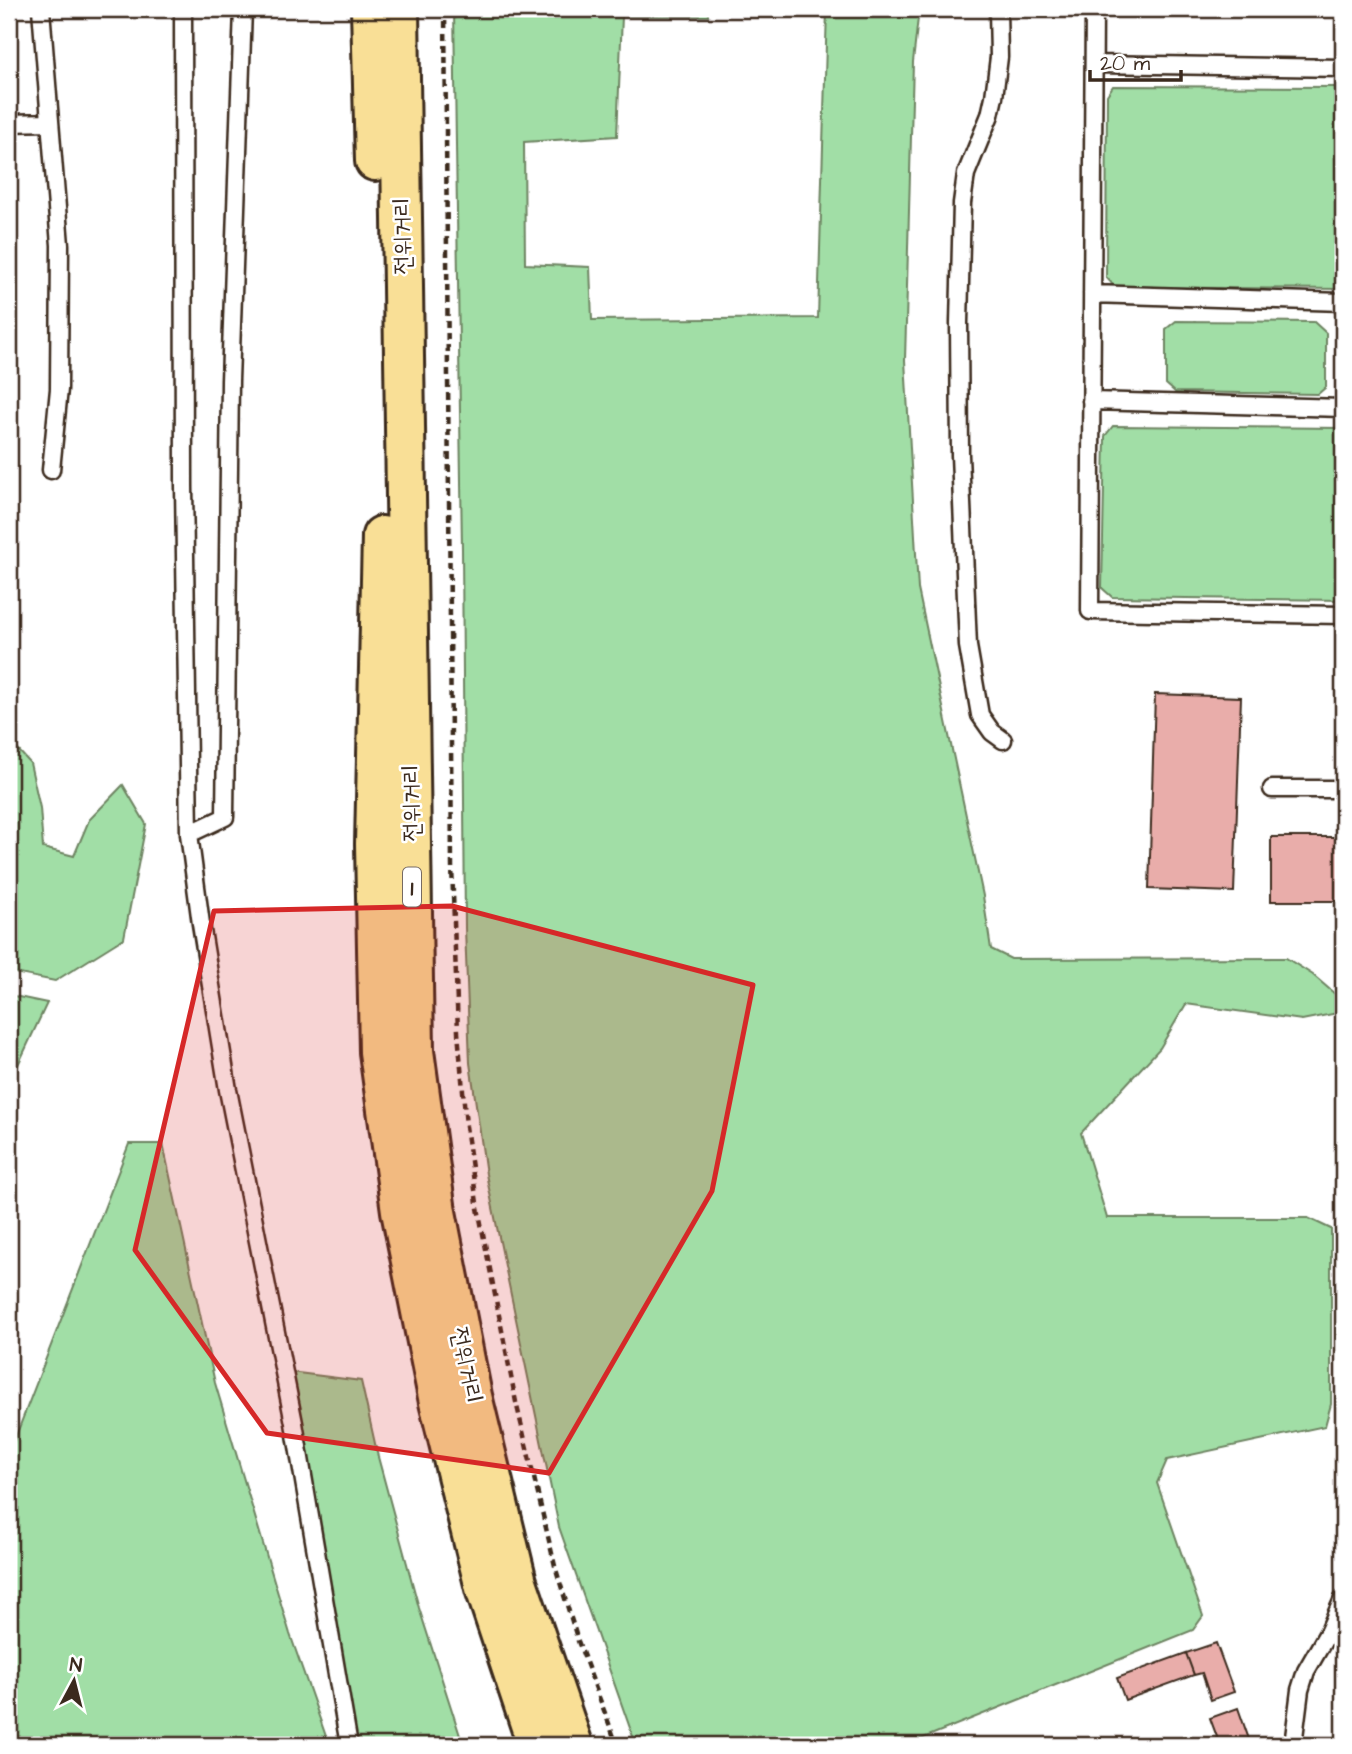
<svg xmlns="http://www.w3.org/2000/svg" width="1352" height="1754" font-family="'Architects Daughter','Poor Story',sans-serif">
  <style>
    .green { fill: #a1dea6; stroke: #6e8462; stroke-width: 2 }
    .building { fill: #e9adaa; stroke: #3b2a1e; stroke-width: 2 }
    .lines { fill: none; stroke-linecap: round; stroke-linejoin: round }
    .lane-casing { stroke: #3b2a1e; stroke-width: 21 }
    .primary-casing { stroke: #3b2a1e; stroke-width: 44 }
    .path { stroke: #3b2a1e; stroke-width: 4.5; stroke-dasharray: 7 5; stroke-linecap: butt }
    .lane { stroke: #fff; stroke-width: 16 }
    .primary { stroke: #f9df96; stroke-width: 38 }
    .marked { fill: #d62828; fill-opacity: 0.2; stroke: #d62828; stroke-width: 5; stroke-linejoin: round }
    .labels { text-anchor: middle; stroke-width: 5; stroke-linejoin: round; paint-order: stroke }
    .shield { fill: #fff; stroke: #766a62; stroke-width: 2 }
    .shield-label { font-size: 23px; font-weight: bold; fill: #3b2a1e }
    .street-label { font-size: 24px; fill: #3b2a1e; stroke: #fff }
  </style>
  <rect width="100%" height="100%" fill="#fff"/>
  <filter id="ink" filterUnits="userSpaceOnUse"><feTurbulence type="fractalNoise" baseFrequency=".0143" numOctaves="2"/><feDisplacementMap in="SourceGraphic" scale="14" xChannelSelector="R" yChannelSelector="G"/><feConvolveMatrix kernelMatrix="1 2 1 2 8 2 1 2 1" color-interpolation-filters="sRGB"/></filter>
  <g filter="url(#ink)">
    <path class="green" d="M454,9H708V16H622L617,136L524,142L525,264L590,267L592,320L818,318L827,9H919L913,62L905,360L918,589L983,896L991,949L1011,959L1286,958L1313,975L1343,1001V1012L1302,1020L1186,1004L1160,1048L1081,1133L1107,1218H1308L1331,1229V1404L1325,1426L1167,1460L1157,1483L1203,1616L1193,1630L906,1745H636L559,1527L486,1174L470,1063L465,928L462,549Z
      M1113,86L1343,87V289L1115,287L1106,277L1107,95Z
      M1176,321L1314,322L1326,333V387L1318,394L1175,392L1166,384V329Z
      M1113,426L1343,428V600L1112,597L1102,588L1105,436Z
      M9,740L30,763L40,808L43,848L74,856L89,820L123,785L146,824L124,938L55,981L9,972Z
      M9,995L47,1003L9,1084Z
      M129,1144H163L215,1383L290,1634L329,1745H9V1454Z
      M290,1372L361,1381L378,1457L419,1608L463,1745H357Z"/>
    <path class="building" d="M1194,9H1341V15L1194,13Z
      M1155,694L1241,697L1234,892L1149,889Z
      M1271,837H1343V901H1271Z
      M1216,1643L1234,1692L1211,1700L1202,1673L1194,1675L1186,1653Z
      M1186,1653L1194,1675L1125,1700L1117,1678Z
      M1238,1708L1251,1745H1220L1210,1718Z"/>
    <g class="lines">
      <g class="lane-casing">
        <path id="lane" d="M41,9L60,245L59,389L51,470
          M183,9L184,486L189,834L201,924L228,1090L294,1423L349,1745
          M998,9L999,57L994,97L990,115L966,174L962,203L959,323L960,455L968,646L980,715L992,732L1003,740
          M1094,9L1090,611L1343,615
          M1094,64L1343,68
          M9,123L50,122
          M1092,294L1343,302
          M1091,401L1343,408
          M1272,789H1343
          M189,834L225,817L230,381L243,9
          M1293,1745L1300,1690L1306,1671L1329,1631L1343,1599"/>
      </g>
      <g class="primary-casing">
        <path id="primary" d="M371,9L375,161
          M399,9L414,1051L436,1212L472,1396L517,1582L573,1745
          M382,536L375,844L379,1052L401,1211L439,1402L485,1588L537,1745"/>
      </g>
      <path class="path" d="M445,9L452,866L458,1032L466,1126L477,1203L516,1402L555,1566L578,1641L617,1745"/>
      <use href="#lane" class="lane"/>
      <use href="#primary" class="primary"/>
    </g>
  </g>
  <path class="marked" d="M452,906L753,985L712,1191L549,1473L267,1433L135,1250L214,911Z"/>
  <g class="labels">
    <rect class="shield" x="403" y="867.5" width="18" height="39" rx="5"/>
    <g class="shield-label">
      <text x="412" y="895">1</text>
    </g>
    <g class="street-label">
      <text transform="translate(402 236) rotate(-91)" y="8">전위거리</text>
      <text transform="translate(411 803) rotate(-91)" y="8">전위거리</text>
      <text transform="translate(467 1365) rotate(78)" y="8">전위거리</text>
    </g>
  </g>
  <rect width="1352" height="1754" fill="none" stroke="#fff" stroke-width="35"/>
  <rect x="18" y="18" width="1317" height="1719" fill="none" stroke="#3b2a1e" stroke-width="2.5" filter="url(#ink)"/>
  <g transform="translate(74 1681) rotate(7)" stroke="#ffffff" stroke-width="5" paint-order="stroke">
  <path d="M0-5L12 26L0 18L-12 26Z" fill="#3b2a1e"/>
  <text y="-10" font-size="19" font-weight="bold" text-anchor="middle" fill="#3b2a1e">N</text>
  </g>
  <path d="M1090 70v10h91v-10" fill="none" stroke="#3b2a1e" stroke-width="3.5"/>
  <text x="1100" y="70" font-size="21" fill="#3b2a1e" stroke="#ffffff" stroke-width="5" paint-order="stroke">20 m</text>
</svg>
